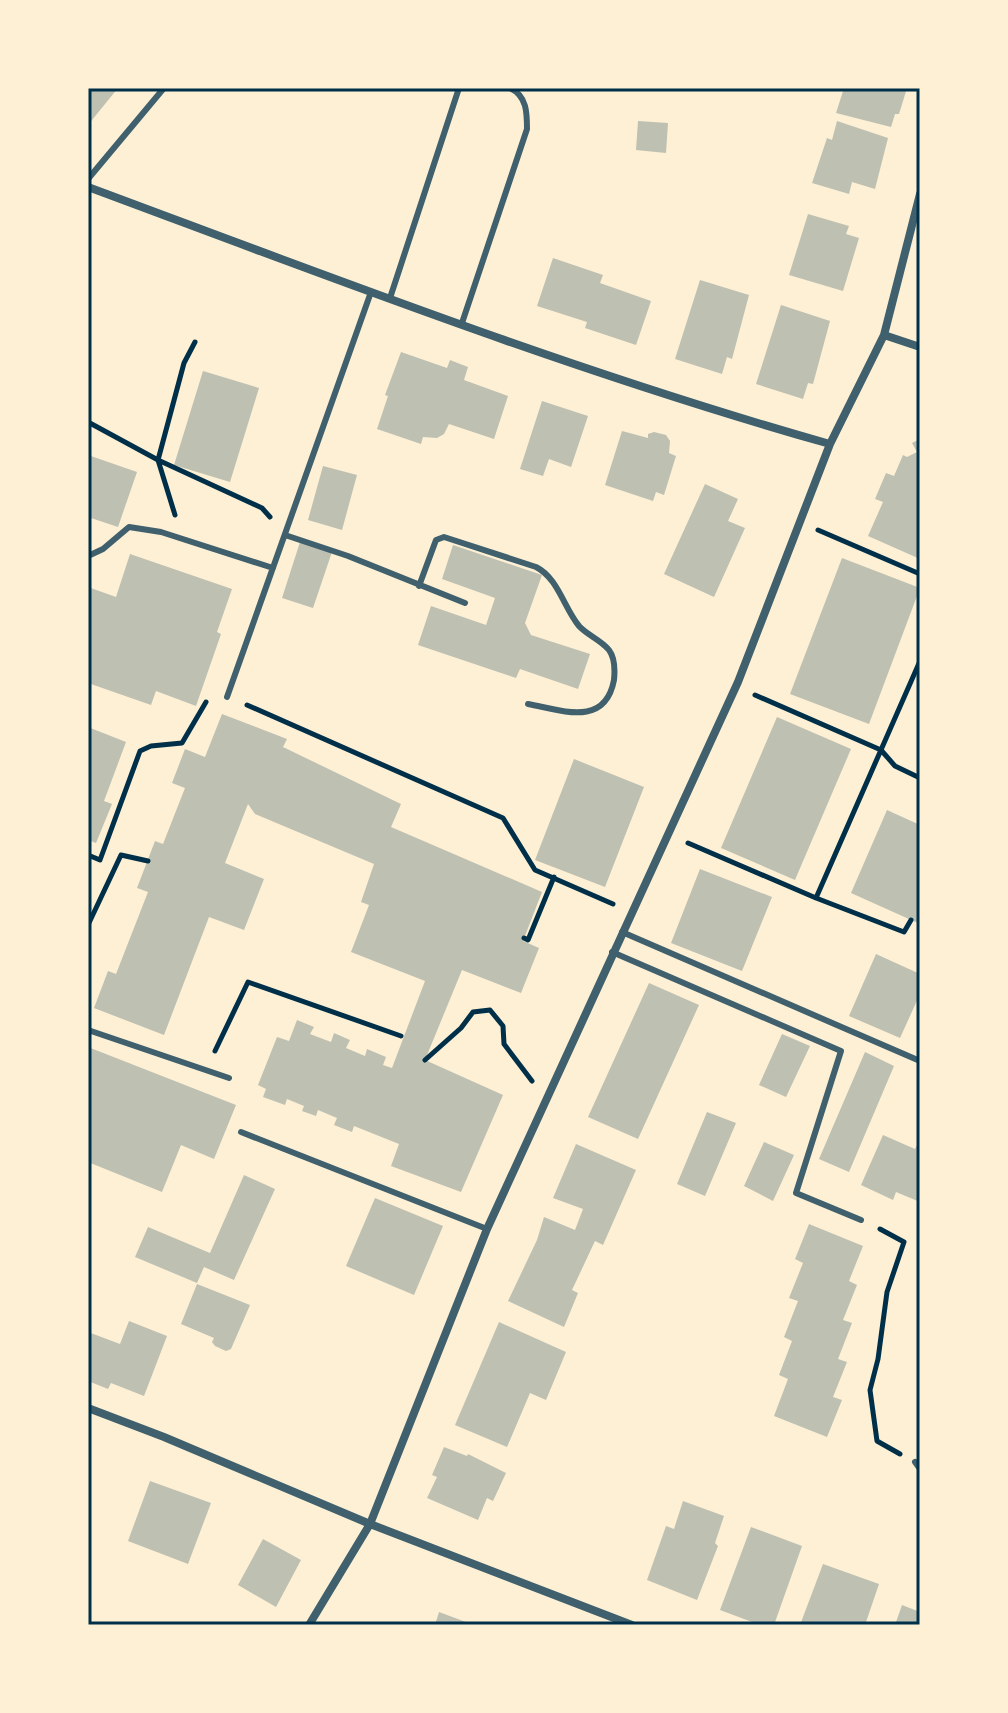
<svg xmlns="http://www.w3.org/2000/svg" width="1008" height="1713" font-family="Roboto,sans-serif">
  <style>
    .building { fill: #bec0b2 }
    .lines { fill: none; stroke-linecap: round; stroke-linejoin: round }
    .path { stroke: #003049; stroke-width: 5 }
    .service { stroke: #3f606c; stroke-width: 6 }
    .minor { stroke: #3f606c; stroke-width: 8 }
    .neatline { fill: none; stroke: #003049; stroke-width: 3 }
  </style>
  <rect width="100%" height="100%" fill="#fdf0d5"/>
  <!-- building -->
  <path class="building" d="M 88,88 L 118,88 L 88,125 Z
    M 844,88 L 907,88 L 899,114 L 895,114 L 891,127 L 836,113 Z
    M 638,121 L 668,123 L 666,153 L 636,150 Z
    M 837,121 L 888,138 L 875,189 L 852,182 L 849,194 L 812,183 L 827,138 L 832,140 Z
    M 808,214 L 849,226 L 846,234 L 859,238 L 843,291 L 789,275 Z
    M 553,258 L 603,275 L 600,283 L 651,301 L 636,345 L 585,328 L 587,322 L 537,306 Z
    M 700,280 L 749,295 L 732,359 L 727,357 L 722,374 L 675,359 Z
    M 781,305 L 830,321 L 813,384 L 808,383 L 803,399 L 756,384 Z
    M 401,352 L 447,368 L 450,360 L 468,367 L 464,380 L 508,396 L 494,439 L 449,424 L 444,434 L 437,438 L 423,437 L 421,444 L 377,429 L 388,396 L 385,395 Z
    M 203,371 L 259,388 L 230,482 L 174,465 Z
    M 542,401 L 588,416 L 571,467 L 549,459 L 543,476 L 520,469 Z
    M 622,431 L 648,438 L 648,434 L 654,432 L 666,435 L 670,441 L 669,453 L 676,456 L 664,495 L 656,492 L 653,501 L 605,485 Z
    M 920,439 L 920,559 L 868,536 L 883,502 L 875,499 L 886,473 L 894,476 L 903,455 L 907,457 L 917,452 L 912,443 Z
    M 88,455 L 137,472 L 118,527 L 88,517 Z
    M 323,466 L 357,475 L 342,530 L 308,520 Z
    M 705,484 L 738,499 L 728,521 L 745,528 L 714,597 L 664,574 Z
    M 300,542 L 332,552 L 313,608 L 282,598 Z
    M 453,545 L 542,575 L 525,623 L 531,635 L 590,654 L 578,689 L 520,669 L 516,678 L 418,645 L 431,606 L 486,625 L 495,598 L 442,579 Z
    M 130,554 L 232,589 L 217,632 L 221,634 L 196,706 L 156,691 L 151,705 L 88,683 L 88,587 L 116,597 Z
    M 842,558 L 920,588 L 869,724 L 790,694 Z
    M 222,714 L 287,739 L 283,747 L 401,804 L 391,827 L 542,892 L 523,941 L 539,948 L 521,993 L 462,970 L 425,1060 L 503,1095 L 461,1192 L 391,1166 L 399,1144 L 354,1126 L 352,1132 L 334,1125 L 337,1118 L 318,1110 L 316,1116 L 302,1111 L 304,1106 L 287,1099 L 285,1105 L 263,1097 L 266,1089 L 258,1085 L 277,1037 L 289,1041 L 297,1020 L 314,1027 L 310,1034 L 331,1042 L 334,1033 L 350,1040 L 346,1048 L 365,1056 L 367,1049 L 386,1057 L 383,1065 L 392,1068 L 425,981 L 351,952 L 369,905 L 361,902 L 374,864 L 255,814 L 248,804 L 225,863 L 264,879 L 244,930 L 209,917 L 164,1035 L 94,1008 L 108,971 L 116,974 L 148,892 L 137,888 L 155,841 L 163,844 L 185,788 L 172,783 L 185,749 L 205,757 Z
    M 777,717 L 851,749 L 795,880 L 721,848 Z
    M 88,727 L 126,742 L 104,801 L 112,804 L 96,843 L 88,840 Z
    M 574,759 L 644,787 L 605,887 L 535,860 Z
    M 887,810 L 920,825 L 920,924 L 851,893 Z
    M 700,869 L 772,897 L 742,971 L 671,943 Z
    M 876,954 L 920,974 L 920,994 L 900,1038 L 849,1016 Z
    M 649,983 L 699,1005 L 638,1139 L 588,1117 Z
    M 782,1034 L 810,1046 L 786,1097 L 759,1085 Z
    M 88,1047 L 236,1105 L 214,1159 L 181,1145 L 162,1192 L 88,1162 Z
    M 865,1052 L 894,1066 L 849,1172 L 819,1159 Z
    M 707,1112 L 736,1123 L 705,1196 L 677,1184 Z
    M 883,1135 L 915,1149 L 920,1139 L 920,1202 L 896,1192 L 893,1200 L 861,1185 Z
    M 764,1142 L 794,1155 L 773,1201 L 744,1186 Z
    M 576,1144 L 636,1170 L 603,1245 L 595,1241 L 572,1290 L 578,1293 L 564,1327 L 508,1301 L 537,1240 L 544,1217 L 575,1230 L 583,1209 L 553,1198 Z
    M 244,1175 L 275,1189 L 234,1280 L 204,1267 L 197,1283 L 135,1257 L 148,1227 L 210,1253 Z
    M 375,1198 L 443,1226 L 414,1295 L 346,1266 Z
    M 809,1224 L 863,1246 L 849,1281 L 857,1285 L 843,1320 L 852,1323 L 838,1359 L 847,1362 L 833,1397 L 842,1400 L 827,1437 L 774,1416 L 788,1379 L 779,1375 L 792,1341 L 784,1337 L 798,1301 L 789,1298 L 803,1263 L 795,1259 Z
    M 197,1284 L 250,1305 L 231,1349 L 226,1351 L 215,1346 L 212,1342 L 214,1338 L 181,1324 Z
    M 129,1321 L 167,1336 L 144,1396 L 111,1383 L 108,1389 L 88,1381 L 88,1332 L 120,1344 Z
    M 499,1322 L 566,1352 L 546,1400 L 530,1393 L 507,1447 L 455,1425 Z
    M 444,1447 L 467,1456 L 468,1454 L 506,1473 L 493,1501 L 487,1498 L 478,1520 L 427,1498 L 437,1477 L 432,1475 Z
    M 150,1481 L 211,1503 L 188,1564 L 128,1541 Z
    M 683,1501 L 724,1516 L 715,1543 L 718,1546 L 697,1600 L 647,1580 L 666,1526 L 674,1529 Z
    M 751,1527 L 802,1546 L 774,1625 L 760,1625 L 720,1610 Z
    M 263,1539 L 301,1560 L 276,1607 L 238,1585 Z
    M 823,1564 L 879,1584 L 865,1625 L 800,1625 Z
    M 902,1605 L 920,1612 L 920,1625 L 895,1625 Z
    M 439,1612 L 474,1625 L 435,1625 Z"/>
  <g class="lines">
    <!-- path -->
    <path class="path" d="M 195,342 L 184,363 L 158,460 L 262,508 L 270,517
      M 88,422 L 158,460 L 175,515
      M 818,530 L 920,574
      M 755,695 L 881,750 L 895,766 L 920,778
      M 247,705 L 503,818 L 535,870 L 613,904
      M 688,843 L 816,898 L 904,932 L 911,920
      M 88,855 L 100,860 L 140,751 L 151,746 L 182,743 L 206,702
      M 816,898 L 920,661
      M 88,925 L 121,855 L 148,861
      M 524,938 L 528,940 L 554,877
      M 215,1051 L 248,982 L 401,1036
      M 425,1060 L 461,1028 L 473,1012 L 490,1010 L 503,1026 L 504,1044 L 532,1081
      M 880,1229 L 904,1242 L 887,1292 L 878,1359 L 870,1390 L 877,1441 L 900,1454"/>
    <!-- service -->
    <path class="service" d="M 88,179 L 164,88
      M 390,298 L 459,88
      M 462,323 L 527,129 C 527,113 527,96 510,88
      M 285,535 L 348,556 L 465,603
      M 88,556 L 103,549 L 129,527 L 161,532 L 273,568
      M 419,586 L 436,540 L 444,537 L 536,567 C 558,578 564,608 579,626 C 587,635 601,640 609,650 C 615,658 615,670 614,680 C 605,728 561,710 528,704
      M 227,697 L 371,292
      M 622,932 L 920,1061
      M 612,952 L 841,1051 L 796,1193 L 861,1220
      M 88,1030 L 229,1078
      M 241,1132 L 487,1229
      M 915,1462 L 920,1469"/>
    <!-- minor -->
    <path class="minor" d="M 88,187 C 333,278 578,373 830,444
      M 884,335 L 920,347
      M 88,1408 L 164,1437 L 370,1524 L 632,1625
      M 309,1625 L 370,1524 L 487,1229 L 738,682 L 830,444 L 884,335 L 920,194"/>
  </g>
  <!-- border -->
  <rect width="1008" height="1713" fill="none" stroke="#fdf0d5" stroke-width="180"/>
  <rect x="90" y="90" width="828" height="1533" class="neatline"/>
</svg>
